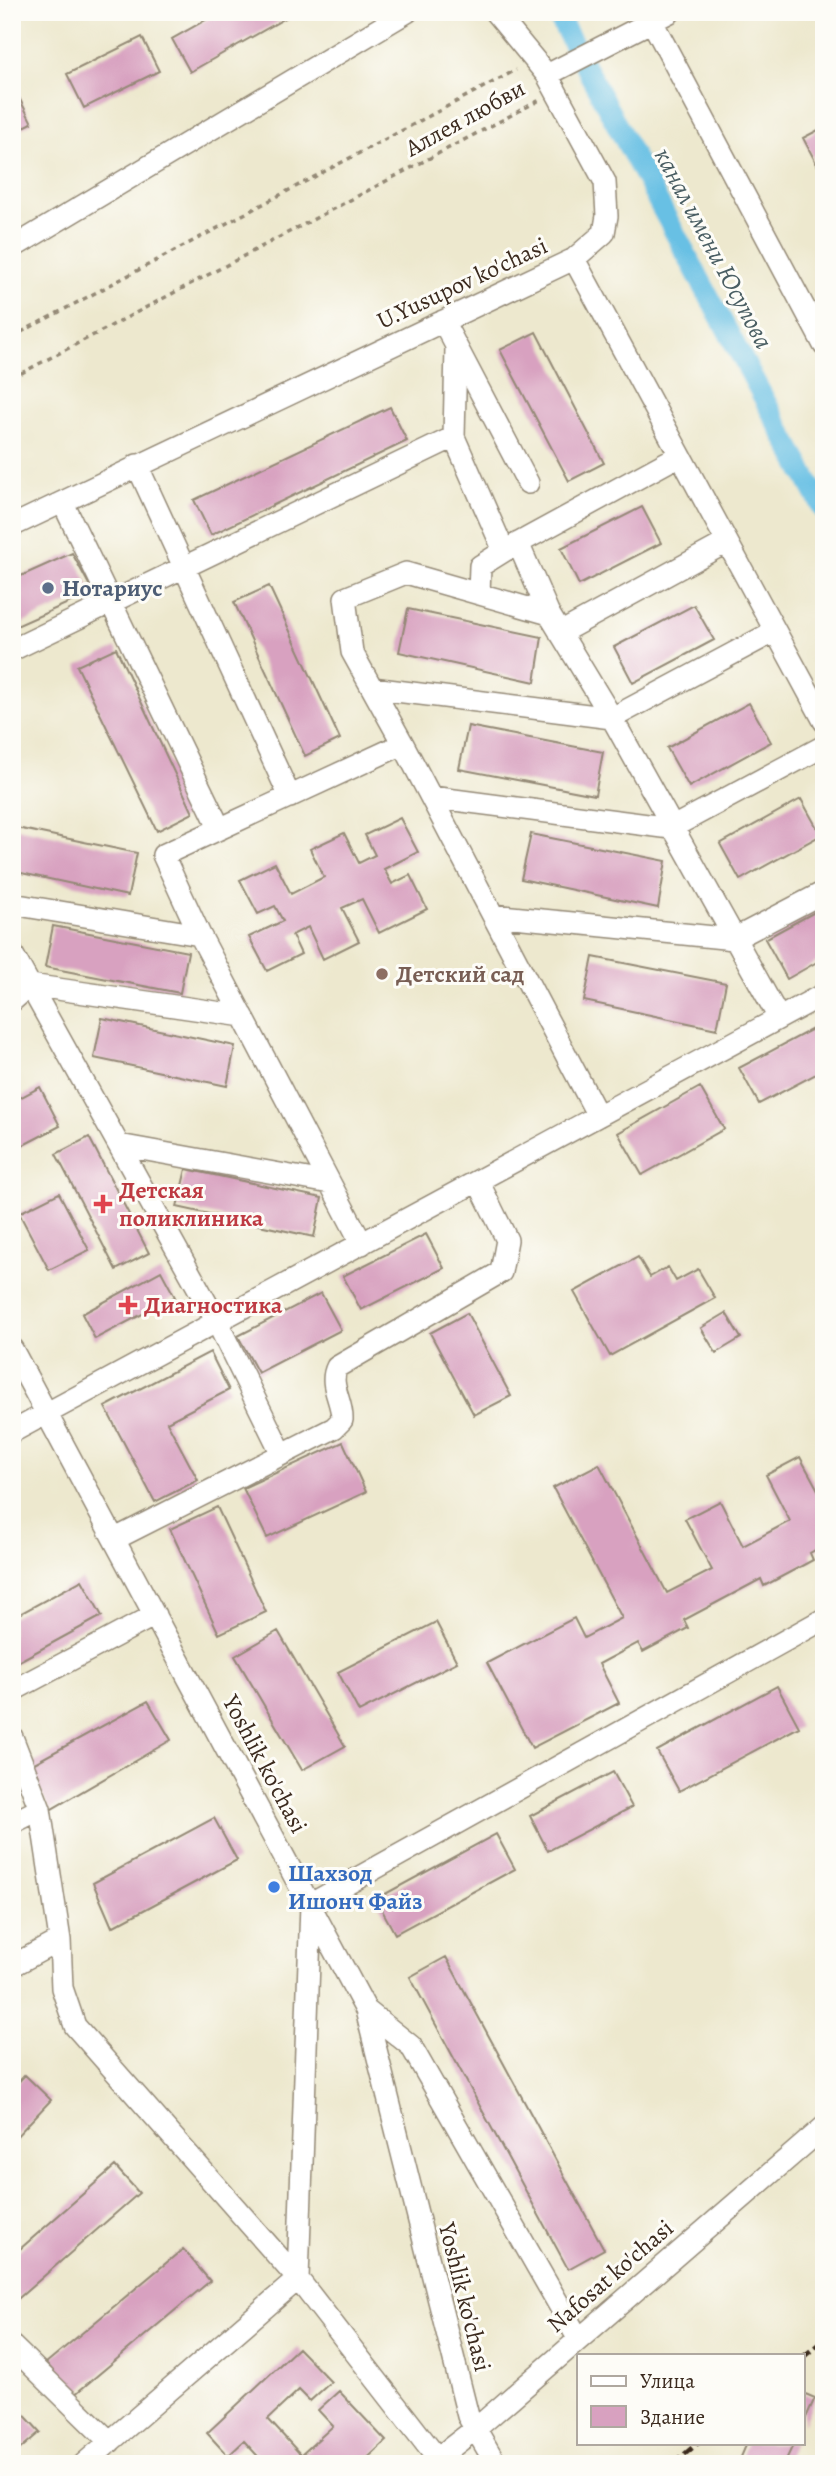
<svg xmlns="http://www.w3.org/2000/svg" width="836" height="2476" font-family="Alegreya,serif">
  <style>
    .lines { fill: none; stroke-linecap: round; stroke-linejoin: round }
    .canal { stroke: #67c0e4; stroke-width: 21 }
    .building { fill: #d8a1c0 }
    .minor-casing { stroke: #948976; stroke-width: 24 }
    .path { stroke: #948976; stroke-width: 3.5; stroke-dasharray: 5 5; stroke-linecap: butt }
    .minor { stroke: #fff; stroke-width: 21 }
    .rail { stroke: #3b2a1e; stroke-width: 5; stroke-dasharray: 10 5; stroke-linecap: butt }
    .service-dot { fill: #5c6f8a; stroke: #fdfcf7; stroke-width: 2.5 }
    .education-dot { fill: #8d6e63; stroke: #fdfcf7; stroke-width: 2.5 }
    .health-dot { fill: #e0444e; stroke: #fdfcf7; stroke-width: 2.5 }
    .shop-dot { fill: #3f7fe0; stroke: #fdfcf7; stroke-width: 2.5 }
    .labels { text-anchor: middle; stroke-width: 6; stroke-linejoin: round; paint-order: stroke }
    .street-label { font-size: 24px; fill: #3b2a1e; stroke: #fdfcf7 }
    .service-label { font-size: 24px; font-weight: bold; fill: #4e5e75; stroke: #fdfcf7; text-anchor: start }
    .education-label { font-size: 24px; font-weight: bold; fill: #785e54; stroke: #fdfcf7; text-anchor: start }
    .health-label { font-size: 24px; font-weight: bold; fill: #be3a42; stroke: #fdfcf7; text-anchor: start }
    .shop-label { font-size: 24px; font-weight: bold; fill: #366cbe; stroke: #fdfcf7; text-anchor: start }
    .water-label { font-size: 26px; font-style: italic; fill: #4a5e63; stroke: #fdfcf7 }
  </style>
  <rect width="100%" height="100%" fill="#fdfcf7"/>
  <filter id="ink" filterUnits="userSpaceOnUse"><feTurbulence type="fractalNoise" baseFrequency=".0143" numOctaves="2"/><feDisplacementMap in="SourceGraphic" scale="14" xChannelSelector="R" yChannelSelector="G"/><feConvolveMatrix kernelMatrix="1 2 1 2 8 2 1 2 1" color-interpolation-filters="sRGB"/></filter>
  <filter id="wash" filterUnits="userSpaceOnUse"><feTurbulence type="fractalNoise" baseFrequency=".00686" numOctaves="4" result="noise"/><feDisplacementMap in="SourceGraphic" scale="28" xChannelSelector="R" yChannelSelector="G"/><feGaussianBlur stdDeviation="1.57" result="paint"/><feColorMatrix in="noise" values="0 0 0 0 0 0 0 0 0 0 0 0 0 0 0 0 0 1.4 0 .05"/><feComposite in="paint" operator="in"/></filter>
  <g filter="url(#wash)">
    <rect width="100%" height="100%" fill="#ede8ce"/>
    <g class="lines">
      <!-- canal -->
      <path class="canal" d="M 556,12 L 824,510"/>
    </g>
    <g id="blocks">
      <!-- building -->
      <path class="building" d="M 220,12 L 296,12 L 190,72 L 172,39 Z
        M 142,37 L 159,71 L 84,108 L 67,74 Z
        M 12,84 L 32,123 L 12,133 Z
        M 824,127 L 824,178 L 803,138 Z
        M 536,332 L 604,463 L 569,481 L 500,350 Z
        M 390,407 L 407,441 L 211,535 L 194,500 Z
        M 642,507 L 661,543 L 579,585 L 561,548 Z
        M 72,553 L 93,592 L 12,628 L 12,580 Z
        M 269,586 L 340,739 L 305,756 L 234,602 Z
        M 694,605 L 714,640 L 633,683 L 614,647 Z
        M 408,609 L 542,637 L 535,682 L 399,652 Z
        M 116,648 L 193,813 L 157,831 L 77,666 Z
        M 749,703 L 771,742 L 689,787 L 667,748 Z
        M 468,726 L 603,752 L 595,795 L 459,769 Z
        M 801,799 L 821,835 L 740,880 L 720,844 Z
        M 400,818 L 418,852 L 384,869 L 392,884 L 410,875 L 427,909 L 379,933 L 362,899 L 342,908 L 359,941 L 323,959 L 308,927 L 292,935 L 301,954 L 267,971 L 249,937 L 283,921 L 275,906 L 258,914 L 240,880 L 275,863 L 291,894 L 324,877 L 310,849 L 344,833 L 359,863 L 375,855 L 365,835 Z
        M 12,827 L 137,853 L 128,896 L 12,871 Z
        M 531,834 L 666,861 L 658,908 L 521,879 Z
        M 824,907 L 824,958 L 787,979 L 765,939 Z
        M 53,926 L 188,952 L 180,993 L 45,967 Z
        M 593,957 L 726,983 L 717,1029 L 584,1001 Z
        M 102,1018 L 235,1046 L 227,1086 L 94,1058 Z
        M 824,1023 L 824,1070 L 759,1104 L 739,1068 Z
        M 40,1087 L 60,1126 L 12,1151 L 12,1102 Z
        M 700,1087 L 724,1129 L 642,1175 L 618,1133 Z
        M 89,1137 L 149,1253 L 116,1270 L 56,1154 Z
        M 186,1169 L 322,1198 L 314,1237 L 177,1207 Z
        M 59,1193 L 89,1250 L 49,1270 L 19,1213 Z
        M 426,1234 L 444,1268 L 361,1310 L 343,1276 Z
        M 638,1257 L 650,1277 L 668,1267 L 676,1281 L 698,1269 L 715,1298 L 610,1356 L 574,1292 Z
        M 161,1271 L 175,1297 L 95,1339 L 82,1314 Z
        M 321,1293 L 341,1330 L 258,1373 L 238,1336 Z
        M 467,1313 L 511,1396 L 474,1415 L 430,1333 Z
        M 726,1313 L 741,1338 L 716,1353 L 701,1328 Z
        M 210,1352 L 229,1390 L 167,1422 L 198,1480 L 155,1502 L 105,1407 Z
        M 343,1442 L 366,1492 L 267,1538 L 243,1488 Z
        M 800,1457 L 824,1501 L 824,1545 L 810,1553 L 813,1560 L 764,1586 L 761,1579 L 684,1620 L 688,1628 L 643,1652 L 638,1643 L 599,1664 L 619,1703 L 532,1748 L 487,1663 L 574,1618 L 584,1638 L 622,1618 L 553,1488 L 599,1464 L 667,1593 L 712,1570 L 685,1519 L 720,1501 L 743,1546 L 790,1521 L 766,1475 Z
        M 217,1507 L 266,1612 L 219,1634 L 170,1529 Z
        M 82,1580 L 102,1616 L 12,1665 L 12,1618 Z
        M 436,1622 L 457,1662 L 359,1712 L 338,1672 Z
        M 278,1631 L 345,1746 L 302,1770 L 235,1656 Z
        M 777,1686 L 799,1727 L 679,1791 L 657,1751 Z
        M 148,1701 L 171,1740 L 50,1810 L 27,1767 Z
        M 613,1772 L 632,1807 L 548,1851 L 530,1816 Z
        M 214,1818 L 237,1860 L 112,1927 L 93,1883 Z
        M 496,1834 L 515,1869 L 395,1934 L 376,1899 Z
        M 446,1957 L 604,2249 L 568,2269 L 410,1977 Z
        M 25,2075 L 51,2100 L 12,2141 L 12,2089 Z
        M 115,2166 L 139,2193 L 12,2304 L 12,2256 Z
        M 183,2249 L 210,2281 L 74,2395 L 46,2363 Z
        M 298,2348 L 331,2382 L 310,2401 L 299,2390 L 268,2419 L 301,2455 L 333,2426 L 318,2410 L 339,2391 L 386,2441 L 361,2464 L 265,2464 L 244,2441 L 228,2456 L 207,2433 Z
        M 803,2393 L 815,2398 L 803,2424 Z
        M 18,2408 L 40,2432 L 12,2456 L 12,2413 Z
        M 747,2443 L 794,2443 L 784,2464 L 738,2464 Z"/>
    </g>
  </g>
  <g filter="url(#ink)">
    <use href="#blocks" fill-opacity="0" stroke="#948976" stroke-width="2"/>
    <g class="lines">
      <defs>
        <path id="minor" d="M 495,12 L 547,75 L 670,12
          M 647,12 L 824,345
          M 547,75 L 605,182 L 607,216 L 604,233 L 574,259
          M 12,248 L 407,12
          M 443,321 L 528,483
          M 454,437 L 456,348
          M 137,465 L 290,797
          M 63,503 L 220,829
          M 12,526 L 574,259 L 824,721
          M 518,543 L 549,614
          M 479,594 L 480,566 L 504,551
          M 560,633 L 727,542
          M 12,650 L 454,437 L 504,551 L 680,455
          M 372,688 L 612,718 L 775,631
          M 403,744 L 352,652 L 345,598 L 406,573 L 549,614 L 612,718 L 779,1018
          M 431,797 L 671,828 L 824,746
          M 12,904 L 200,935 L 362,1244
          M 493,915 L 734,939 L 824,892
          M 200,935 L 163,855 L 403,744 L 598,1116
          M 12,953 L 217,1322 L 282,1454
          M 12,1001 L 30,985 L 243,1016
          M 119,1145 L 330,1183
          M 12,1349 L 366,2010 L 468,2416 L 496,2464
          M 12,1432 L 824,994
          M 115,1539 L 334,1428 L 342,1420 C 343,1401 328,1385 337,1367 L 501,1272 L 507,1240 L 478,1181
          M 12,1691 L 155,1615
          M 12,1737 L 40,1809 L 60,1940 L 62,1988 L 75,2026 L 298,2279 L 437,2458
          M 12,1823 L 40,1809
          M 12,1966 L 60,1940
          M 366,2010 L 411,2046 L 578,2338
          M 12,2346 L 110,2442
          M 84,2464 L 298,2279 L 311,1904 L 824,1619
          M 430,2464 L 479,2426 L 824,2127"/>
      </defs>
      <!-- minor casing -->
      <use href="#minor" class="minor-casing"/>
      <!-- path -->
      <path class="path" d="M 12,337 L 516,70
        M 12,378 L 540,100"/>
      <!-- minor -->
      <use href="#minor" class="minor"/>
      <!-- rail -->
      <path class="rail" d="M 803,2357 L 824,2340
        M 673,2464 L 698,2443"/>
    </g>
  </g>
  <!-- markers -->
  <circle class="service-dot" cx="48" cy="588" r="7"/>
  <circle class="education-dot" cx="382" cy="974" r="7"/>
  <g class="health-dot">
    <path d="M99.5 1193.5h7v7h7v7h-7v7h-7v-7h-7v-7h7z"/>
    <path d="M124.5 1294.5h7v7h7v7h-7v7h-7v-7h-7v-7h7z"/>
  </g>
  <circle class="shop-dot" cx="274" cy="1887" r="7"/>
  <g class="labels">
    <!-- street labels -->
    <g class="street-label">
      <text transform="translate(465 118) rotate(-29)" y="8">Аллея любви</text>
      <text transform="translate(462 283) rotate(-25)" y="8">U.Yusupov ko'chasi</text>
      <text transform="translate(265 1764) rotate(62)" y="8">Yoshlik ko'chasi</text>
      <text transform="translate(610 2276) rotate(-41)" y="8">Nafosat ko'chasi</text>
      <text transform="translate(465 2297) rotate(76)" y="8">Yoshlik ko'chasi</text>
    </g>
    <!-- service labels -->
    <g class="service-label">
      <text x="62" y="596">Нотариус</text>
    </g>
    <!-- education labels -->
    <g class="education-label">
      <text x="396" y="982">Детский сад</text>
    </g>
    <!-- health labels -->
    <g class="health-label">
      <text x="119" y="1198">Детская<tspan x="119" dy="28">поликлиника</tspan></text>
      <text x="144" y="1313">Диагностика</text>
    </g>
    <!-- shop labels -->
    <g class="shop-label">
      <text x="288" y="1881">Шахзод<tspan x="288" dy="28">Ишонч Файз</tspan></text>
    </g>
    <!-- water labels -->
    <g class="water-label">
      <text transform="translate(714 248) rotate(62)" y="9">канал имени Юсупова</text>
    </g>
  </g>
  <!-- margin -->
  <rect width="836" height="2476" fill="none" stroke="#fdfcf7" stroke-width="42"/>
  <!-- legend -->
  <rect x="577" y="2354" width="228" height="91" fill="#fdfcf7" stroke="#afa8a0" stroke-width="2"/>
  <rect x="591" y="2376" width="35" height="10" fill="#ffffff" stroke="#afa8a0" stroke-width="2"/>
  <text x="640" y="2388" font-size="21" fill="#3b2a1e">Улица</text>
  <rect x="591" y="2406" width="35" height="21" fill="#d8a1c0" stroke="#afa8a0" stroke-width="2"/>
  <text x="640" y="2424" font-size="21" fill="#3b2a1e">Здание</text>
</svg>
